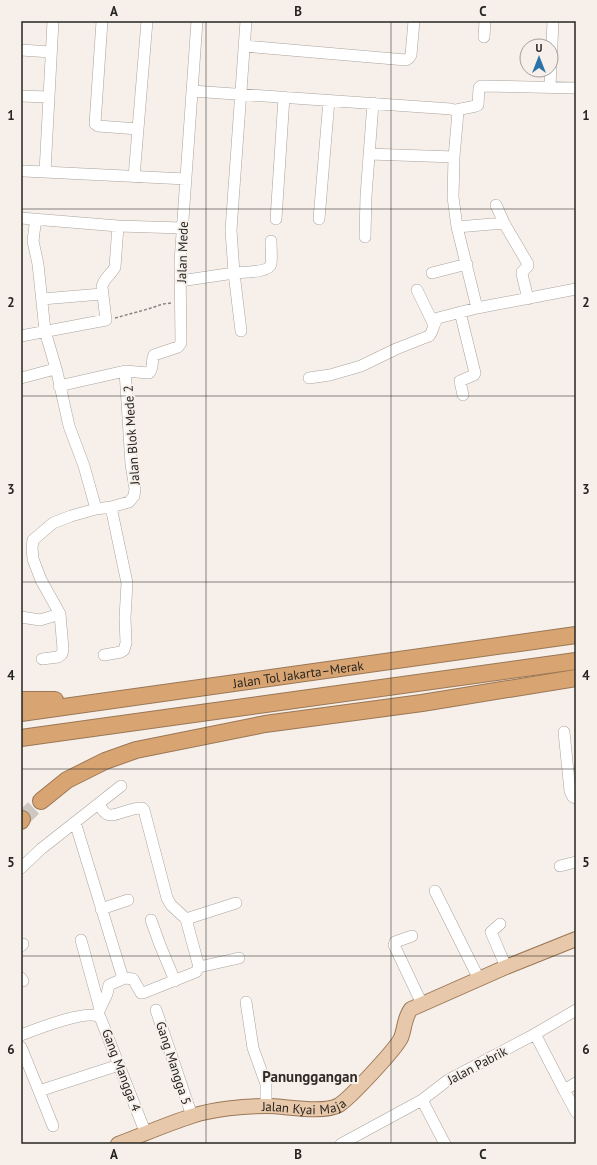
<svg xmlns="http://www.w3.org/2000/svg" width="597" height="1165" font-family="'PT Sans',sans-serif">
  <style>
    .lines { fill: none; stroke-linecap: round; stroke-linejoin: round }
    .highway-tunnel { stroke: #cdc7c2; stroke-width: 16; stroke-dasharray: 16 8; stroke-linecap: butt }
    .minor-casing { stroke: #aaa39d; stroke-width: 12 }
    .major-casing { stroke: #9a7756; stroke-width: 16 }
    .highway-casing { stroke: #9a7756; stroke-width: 18 }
    .path { stroke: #87837e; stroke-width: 1.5; stroke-dasharray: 3 2; stroke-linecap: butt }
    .minor { stroke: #fff; stroke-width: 11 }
    .major { stroke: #e8c8aa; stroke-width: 14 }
    .highway { stroke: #d8a472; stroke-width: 16 }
    .grid { fill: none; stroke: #262421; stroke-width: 1; stroke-opacity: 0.55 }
    .labels { text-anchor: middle; stroke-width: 4; stroke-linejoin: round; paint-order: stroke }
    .street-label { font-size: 13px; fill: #262421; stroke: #f7f0ea }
    .quarter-label { font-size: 15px; font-weight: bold; fill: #302b26; stroke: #f7f0ea }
    .neatline { fill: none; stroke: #262421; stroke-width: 1.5 }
    .grid-label { font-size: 13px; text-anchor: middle; font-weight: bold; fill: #262421 }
  </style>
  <rect width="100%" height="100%" fill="#f7f0ea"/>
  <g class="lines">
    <!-- highway-tunnel -->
    <path class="highway-tunnel" d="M 22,819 L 41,801"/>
    <defs>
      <path id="minor" d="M 102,21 L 95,124 L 98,126 L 138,129
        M 246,21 L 231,230 L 234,273 C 242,272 269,273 271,264 C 272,258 271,248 271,241
        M 484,37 L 485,21
        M 244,46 L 406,60 L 409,58 L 411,55 L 414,21
        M 21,50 L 51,52
        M 550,87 L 553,21
        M 192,91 L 451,109 L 458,112 L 454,157 L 453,197 L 457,227 L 477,308
        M 21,96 L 48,97
        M 456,110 L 476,106 L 478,105 L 479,88 L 481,86 L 576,88
        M 369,154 L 454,157
        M 24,171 L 186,179
        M 45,172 L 53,21
        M 134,177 L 147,21
        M 496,205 L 504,223 L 528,264 L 528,266 L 522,272 L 522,274 L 528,299
        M 21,218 L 118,226 L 182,228
        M 38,219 L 35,225 L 33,241 L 38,264 L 45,331 L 57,372 L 69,426 L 84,466 L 96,509
        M 276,219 L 284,97
        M 319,219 L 329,100
        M 457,227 L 504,223
        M 365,237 L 366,196 L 373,103
        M 432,273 L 467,264
        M 180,281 L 234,273 L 241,331
        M 417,290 L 434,325
        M 42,299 L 102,294
        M 460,312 L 475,373 L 474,375 L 460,381 L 463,395
        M 21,336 L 106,320 L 102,287 C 103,279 111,275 115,267 L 118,226
        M 21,378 L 55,369
        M 309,378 L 330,375 L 361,366 L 396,349 L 429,336 C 434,331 433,323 438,318 L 477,308 L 576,289
        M 59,386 L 125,371 L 149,373 C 154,369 151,361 154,355 L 178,347 L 181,343 L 180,262 L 197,21
        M 21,617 L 40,620 L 60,614
        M 104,655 L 121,652 L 124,650 L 126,643 L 125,618 L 127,583 L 111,507
        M 42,659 L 58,657 L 62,654 L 63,649 L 60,614 L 41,580 L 33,559 L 32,548 L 33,540 L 53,523 L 71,516 L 96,509 L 111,507 L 129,502 L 134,496 L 135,489 L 131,464 L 125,371
        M 564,732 L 570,791 L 573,797 L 576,798
        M 75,822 L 121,972 L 122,976 L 125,978
        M 560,866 L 576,862
        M 21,868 L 41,849 L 121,786
        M 435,891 L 479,979
        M 101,909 L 128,900
        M 186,919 L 236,903
        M 151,920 L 160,945 L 175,981
        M 500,924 L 491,932 L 506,967
        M 412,936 L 395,942 L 394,945 L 422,1004
        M 81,940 L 100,1009
        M 21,946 L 23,944
        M 199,967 L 239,958
        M 21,978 L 23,981
        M 246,1002 L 253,1048 L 266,1084 L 266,1106
        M 156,1010 L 192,1116
        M 97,1015 L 107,994 L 109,985 L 125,978 L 133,979 L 141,993 L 143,993 L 196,972 L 199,967 L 186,919 L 171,905 L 167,898 L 144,810 L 142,808 C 131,807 114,818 107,814 C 103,812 101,807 99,804
        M 535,1034 L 564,1090 L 576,1083
        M 21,1035 C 37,1029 86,1009 100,1017 L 146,1134
        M 21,1047 L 39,1091 L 119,1065
        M 564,1090 L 576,1112
        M 39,1091 L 53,1126
        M 422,1100 L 445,1144
        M 341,1144 L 422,1100 L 448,1080 L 535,1034 L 576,1010"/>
      <g id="major">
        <path id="s1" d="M 118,1144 C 142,1135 167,1124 192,1116 C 213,1109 244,1106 267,1106 C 286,1106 323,1114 339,1105 C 350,1098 395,1050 401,1038 C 405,1028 404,1018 411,1009 L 506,967 L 576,939"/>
      </g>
      <g id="highway">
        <path d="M 21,700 L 55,700"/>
        <path id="s2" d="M 21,713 L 576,635"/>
        <path d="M 21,738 L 576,661"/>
        <path d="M 41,801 L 67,780 L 105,761 L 136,750 L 265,724 L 422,703 L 576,678"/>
        <path d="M 21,821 L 22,819"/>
      </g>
    </defs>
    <!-- minor casing -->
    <use href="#minor" class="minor-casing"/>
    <!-- major casing -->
    <use href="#major" class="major-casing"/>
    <!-- highway casing -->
    <use href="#highway" class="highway-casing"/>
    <!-- path -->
    <path class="path" d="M 115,318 L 148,309 L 163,304 L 171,303"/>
    <!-- minor -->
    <use href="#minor" class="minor"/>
    <!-- major -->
    <use href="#major" class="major"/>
    <!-- highway -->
    <use href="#highway" class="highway"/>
  </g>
  <!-- grid -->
  <path class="grid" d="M 206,21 L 206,1144M 391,21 L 391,1144M 21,209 L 576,209M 21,396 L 576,396M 21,582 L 576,582M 21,769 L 576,769M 21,956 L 576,956"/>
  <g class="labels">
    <!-- street labels -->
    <g class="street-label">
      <text transform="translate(182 252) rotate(-88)" y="5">Jalan Mede</text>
      <text transform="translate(131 435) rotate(-94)" y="5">Jalan Blok Mede 2</text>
      <text dy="5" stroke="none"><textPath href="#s2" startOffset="280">Jalan Tol Jakarta–Merak</textPath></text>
      <text transform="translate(174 1063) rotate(72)" y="5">Gang Mangga 5</text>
      <text transform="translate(477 1065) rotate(-28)" y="5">Jalan Pabrik</text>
      <text transform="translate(122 1070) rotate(69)" y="5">Gang Mangga 4</text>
      <text dy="5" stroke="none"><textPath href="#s1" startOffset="192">Jalan Kyai Maja</textPath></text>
    </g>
    <!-- quarter labels -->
    <g class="quarter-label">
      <text x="310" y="1082">Panunggangan</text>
    </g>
  </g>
  <!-- border -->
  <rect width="597" height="1165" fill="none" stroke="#f7f0ea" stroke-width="44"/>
  <!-- north arrow -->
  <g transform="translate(539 58)"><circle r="19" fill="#f7f0ea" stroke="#a39e9a"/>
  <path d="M0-3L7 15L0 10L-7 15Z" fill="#2c73a8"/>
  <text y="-6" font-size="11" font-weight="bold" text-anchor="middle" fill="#262421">U</text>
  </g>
  <rect x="22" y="22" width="553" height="1121" class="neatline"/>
  <g class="grid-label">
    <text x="114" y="16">A</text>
    <text x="298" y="16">B</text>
    <text x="483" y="16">C</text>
    <text x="11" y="120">1</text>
    <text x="586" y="120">1</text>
    <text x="11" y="307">2</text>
    <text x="586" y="307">2</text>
    <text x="11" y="494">3</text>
    <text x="586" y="494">3</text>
    <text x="11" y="680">4</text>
    <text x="586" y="680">4</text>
    <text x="11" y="867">5</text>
    <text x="586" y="867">5</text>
    <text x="11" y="1054">6</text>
    <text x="586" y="1054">6</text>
    <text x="114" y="1159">A</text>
    <text x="298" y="1159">B</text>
    <text x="483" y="1159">C</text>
  </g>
</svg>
